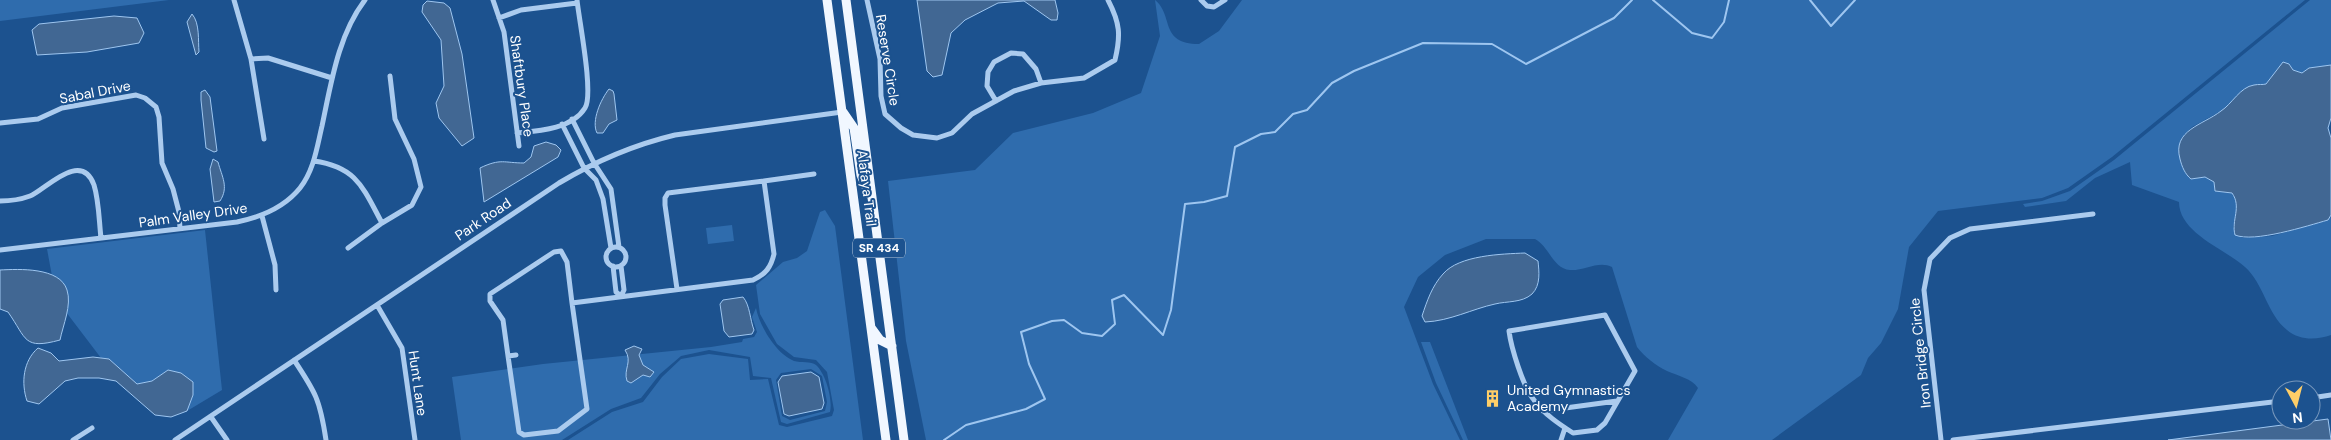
<svg xmlns="http://www.w3.org/2000/svg" width="2331" height="440" font-family="'DM Sans',sans-serif">
  <style>
    .green { fill: #2f6cad; fill-rule: evenodd }
    .water { fill: #416793; stroke: #9ec6f0 }
    .lines { fill: none; stroke-linecap: round; stroke-linejoin: round }
    .stream { stroke: #9ec6f0; stroke-width: 2 }
    .minor { stroke: #abcbee; stroke-width: 5 }
    .primary { stroke: #f1f7ff; stroke-width: 9 }
    .labels { text-anchor: middle; stroke-width: 4; stroke-linejoin: round; paint-order: stroke }
    .shield { fill: #1c528f; stroke: #bbcbdd; stroke-width: 1 }
    .shield-label { font-size: 12px; font-weight: bold; fill: #fff }
    .street-label { font-size: 14px; fill: #fff; stroke: #1c528f }
    .poi-label { font-size: 14px; fill: #fff; stroke: #1c528f; text-anchor: start }
  </style>
  <rect width="100%" height="100%" fill="#1c528f"/>
  <!-- green -->
  <path class="green" d="M 0,0 L 169,0 L 0,21 Z
    M 1155,0 C 1174,15 1159,44 1199,44 L 1219,31 L 1242,0 L 2305,0 L 2112,157 L 2068,188 L 2042,198 L 1938,211 L 1909,247 L 1898,309 L 1881,343 L 1868,358 L 1861,375 L 1772,440 L 1668,440 L 1698,388 C 1691,378 1678,376 1667,371 C 1655,365 1645,357 1637,347 L 1612,267 C 1599,260 1584,271 1570,270 C 1553,269 1549,246 1535,239 L 1486,239 L 1445,255 L 1418,277 L 1404,307 L 1433,384 L 1460,440 L 926,440 L 906,341 L 888,181 L 975,170 L 1013,133 L 1093,113 L 1141,93 L 1160,36 Z
    M 2310,0 L 2331,0 L 2331,65 L 2309,68 L 2302,73 L 2293,70 L 2289,64 L 2279,67 L 2266,84 L 2254,85 L 2244,90 L 2223,110 L 2192,127 L 2181,139 L 2191,179 L 2205,177 L 2214,182 L 2215,191 L 2232,193 C 2240,204 2236,214 2233,227 L 2242,238 L 2272,236 L 2328,220 L 2331,215 L 2331,335 C 2317,340 2300,341 2287,330 C 2267,314 2264,284 2245,267 C 2225,249 2179,233 2179,202 L 2132,185 L 2130,162 L 2095,178 L 2066,201 L 2025,207 L 2023,204 L 2042,201 L 2070,191 L 2114,160 Z
    M 825,210 L 835,226 L 863,440 L 568,440 L 612,412 L 643,402 L 662,377 L 681,359 L 709,354 L 748,359 L 750,380 L 768,379 L 779,425 L 787,427 L 832,416 L 834,410 L 827,372 L 816,360 L 794,357 L 777,344 L 760,314 L 756,285 L 783,262 L 797,258 L 807,251 L 820,212 Z
    M 732,225 L 734,241 L 708,244 L 706,228 Z
    M 205,230 L 222,390 L 187,411 L 193,395 L 168,370 L 152,381 L 137,384 L 109,359 L 101,358 L 66,312 L 68,307 L 58,278 L 52,276 L 47,249 Z
    M 756,308 C 759,325 776,354 794,361 C 801,363 811,361 816,365 C 826,374 833,400 830,412 L 787,424 L 781,422 L 771,378 L 753,376 L 750,357 L 709,350 L 681,356 L 660,374 L 641,398 L 611,409 L 562,440 L 461,440 L 452,377 L 543,364 L 711,347 L 742,342 L 743,339 L 754,337 L 757,332 L 752,317 ZM 811,369 L 822,376 L 827,402 L 825,411 L 790,420 L 782,416 L 776,380 L 781,373 Z
    M 1421,342 L 1430,342 L 1468,440 L 1463,440 L 1436,383 Z"/>
  <!-- water -->
  <path class="water" d="M 917,0 L 1055,0 L 1058,13 L 1057,20 L 1051,20 L 1024,1 L 998,3 L 965,20 L 951,33 L 942,75 L 933,77 L 927,71 Z
    M 427,1 L 444,3 L 450,8 L 462,54 L 474,138 L 462,146 L 439,118 L 436,103 L 444,86 L 441,40 L 422,12 L 423,5 Z
    M 192,14 C 200,23 198,41 199,52 L 196,55 L 187,22 Z
    M 114,16 L 137,18 L 144,33 L 139,43 L 87,52 L 37,55 L 32,30 L 39,24 Z
    M 2283,62 L 2289,64 L 2293,70 L 2302,73 L 2309,68 L 2331,65 L 2331,118 L 2328,128 L 2331,138 L 2331,215 L 2328,220 C 2307,226 2254,243 2235,235 C 2231,220 2242,207 2232,193 L 2215,191 L 2214,182 L 2205,177 L 2191,179 C 2185,174 2182,167 2180,159 C 2172,130 2203,125 2221,111 C 2232,104 2240,87 2254,85 C 2259,84 2262,85 2266,84 Z
    M 609,89 L 613,91 L 614,94 L 617,120 L 609,124 L 603,133 L 597,133 C 591,121 601,99 609,89 Z
    M 205,90 L 210,97 L 217,151 L 214,152 L 206,148 L 201,100 L 201,92 Z
    M 546,142 L 556,145 L 561,150 L 558,157 L 484,202 L 480,168 C 501,158 504,163 524,163 L 531,157 L 534,146 Z
    M 213,159 L 218,162 C 222,177 229,187 220,201 L 214,202 L 210,169 Z
    M 1525,253 L 1538,261 C 1539,271 1541,285 1532,294 C 1522,303 1507,301 1495,304 C 1472,309 1450,321 1425,322 L 1422,316 C 1427,301 1432,286 1443,274 C 1459,255 1502,254 1525,253 Z
    M 0,270 C 19,269 60,267 67,290 C 72,305 63,325 60,340 C 23,350 27,339 8,312 L 0,309 Z
    M 743,297 C 750,305 750,320 754,330 L 752,334 L 729,337 L 724,331 L 720,304 L 723,300 Z
    M 634,346 L 642,349 L 639,355 L 643,365 L 654,372 L 650,377 L 643,375 L 631,383 L 627,381 C 623,369 633,362 625,350 Z
    M 38,348 L 51,353 L 59,361 L 93,357 L 109,359 L 137,384 L 152,381 L 168,370 L 181,373 L 193,382 L 193,395 L 187,411 L 171,417 L 155,415 L 116,381 L 99,378 L 78,378 L 65,381 L 39,404 L 27,401 C 21,383 23,361 38,348 Z
    M 811,372 L 819,377 L 824,403 L 822,409 L 789,416 L 784,414 L 778,382 L 782,376 Z
    M 2328,419 L 2331,440 L 2168,440 Z"/>
  <g class="lines">
    <!-- stream -->
    <path class="stream" d="M 1653,0 L 1692,33 L 1712,38 L 1724,22 L 1729,0
      M 1810,0 L 1831,26 L 1855,0
      M 944,440 L 966,425 L 1026,409 L 1045,399 L 1029,364 L 1021,332 L 1052,321 L 1064,320 L 1082,333 L 1102,336 L 1115,324 L 1112,300 L 1124,295 L 1163,335 L 1171,310 L 1185,204 L 1204,202 L 1227,196 L 1235,147 L 1261,134 L 1275,132 L 1293,114 L 1307,110 L 1332,83 L 1354,71 L 1423,43 L 1492,44 L 1526,64 L 1614,18 L 1632,0"/>
    <!-- minor -->
    <path class="minor" d="M 234,0 L 251,59 L 264,139
      M 493,0 L 504,32 L 519,146
      M 867,0 L 880,59 L 881,96 L 885,114 L 901,128 L 913,135 L 937,138 L 952,133 L 972,114 L 1014,91 L 1041,83 L 1084,78 L 1115,60 C 1121,35 1120,23 1108,0
      M 1201,0 L 1207,6 L 1214,7 L 1225,0
      M 499,18 L 521,10 L 577,3
      M 251,59 L 268,58 L 332,78
      M 996,101 L 987,86 L 988,72 L 994,62 L 1011,53 L 1023,54 L 1036,69 L 1041,83
      M 572,119 L 594,163 L 611,189 L 619,247
      M 0,123 L 38,119 L 62,108 L 136,95 L 145,98 L 156,107 L 159,117 L 162,163 L 173,189 L 179,212 L 180,229
      M 562,124 L 584,168 L 596,180 L 603,199 L 611,248
      M 517,133 C 539,131 572,129 585,108 C 594,94 579,20 577,0
      M 314,161 C 357,167 363,188 382,223
      M 764,181 L 814,174
      M 0,201 C 9,201 22,199 30,196 C 44,191 81,149 94,185 C 99,201 99,221 101,238
      M 262,216 L 275,265 L 276,290
      M606 257a10 10 0 1 1 20 0a10 10 0 1 1-20 0Z
      M 348,248 L 382,223 L 412,205 L 421,187 L 414,159 L 395,119 L 390,76
      M 0,250 L 237,222 C 261,217 284,208 300,188 C 314,170 317,147 322,126 C 331,84 338,35 365,0
      M 613,266 L 616,292 L 621,296 L 624,290 L 621,266
      M 377,305 L 402,348 L 415,440
      M 1605,315 L 1635,371 L 1605,423 L 1597,430 L 1573,433 C 1559,424 1544,414 1534,400 C 1523,387 1511,347 1509,331 Z
      M 516,355 L 508,356 L 519,432 L 524,435 L 558,431 L 587,409 L 572,303 L 753,280 C 766,274 771,267 774,254 L 764,181 L 668,193 L 665,198 L 665,205 L 677,289
      M 508,356 L 503,320 L 490,301 L 490,294 L 554,252 L 561,251 L 567,262 L 572,303
      M 294,360 C 316,393 320,400 326,440
      M 2311,398 L 2331,395
      M 1543,411 L 1617,401
      M 211,417 L 227,440
      M 73,440 L 92,428
      M 175,440 L 559,183 C 596,161 633,145 675,135 L 842,112
      M 1561,440 L 1565,428
      M 1941,440 L 1924,290 L 1930,259 L 1950,238 L 1970,229 L 2093,214
      M 1953,440 L 2281,401"/>
    <!-- primary -->
    <path class="primary" d="M 827,0 L 886,440
      M 846,0 L 904,440
      M 843,112 L 854,128 L 861,175 L 869,194
      M 872,329 L 880,340 L 892,346"/>
  </g>
  <!-- icons -->
  <defs>
    <symbol id="building-bare" viewBox="-9 -9 18 18"><path d="M-4-6H4V6H1V3H-1V6H-4ZM-2.5-4.3h1.7v1.8h-1.7ZM.8-4.3h1.7v1.8H.8ZM-2.5-1h1.7V.8h-1.7ZM.8-1h1.7V.8H.8Z" fill="#fece68" stroke="#1c528f" stroke-width="2.5" paint-order="stroke"/></symbol>
  </defs>
  <g fill-rule="evenodd">
    <use href="#building-bare" x="1480" y="386" width="25" height="25"/>
  </g>
  <g class="labels">
    <!-- shield labels -->
    <rect class="shield" x="853" y="238.5" width="52" height="19" rx="4"/>
    <g class="shield-label">
      <text x="879" y="252">SR 434</text>
    </g>
    <!-- street labels -->
    <g class="street-label">
      <text transform="translate(888 60) rotate(81)" y="5">Reserve Circle</text>
      <text transform="translate(522 86) rotate(82)" y="5">Shaftbury Place</text>
      <text transform="translate(95 92) rotate(-11)" y="5">Sabal Drive</text>
      <text transform="translate(867 188) rotate(83)" y="5">Alafaya Trail</text>
      <text transform="translate(193 215) rotate(-8)" y="5">Palm Valley Drive</text>
      <text transform="translate(483 219) rotate(-34)" y="5">Park Road</text>
      <text transform="translate(1920 353) rotate(-96)" y="5">Iron Bridge Circle</text>
      <text transform="translate(418 383) rotate(82)" y="5">Hunt Lane</text>
    </g>
    <!-- poi labels -->
    <g class="poi-label">
      <text x="1507" y="395">United Gymnastics<tspan x="1507" dy="16">Academy</tspan></text>
    </g>
  </g>
  <!-- north arrow -->
  <g transform="translate(2296 405) rotate(173)"><circle r="24" fill="#1c528f" stroke="#7797bc"/>
  <path d="M0-4L9 19L0 12L-9 19Z" fill="#fece68"/>
  <text y="-8" font-size="14" font-weight="bold" text-anchor="middle" fill="#ffffff">N</text>
  </g>
</svg>
